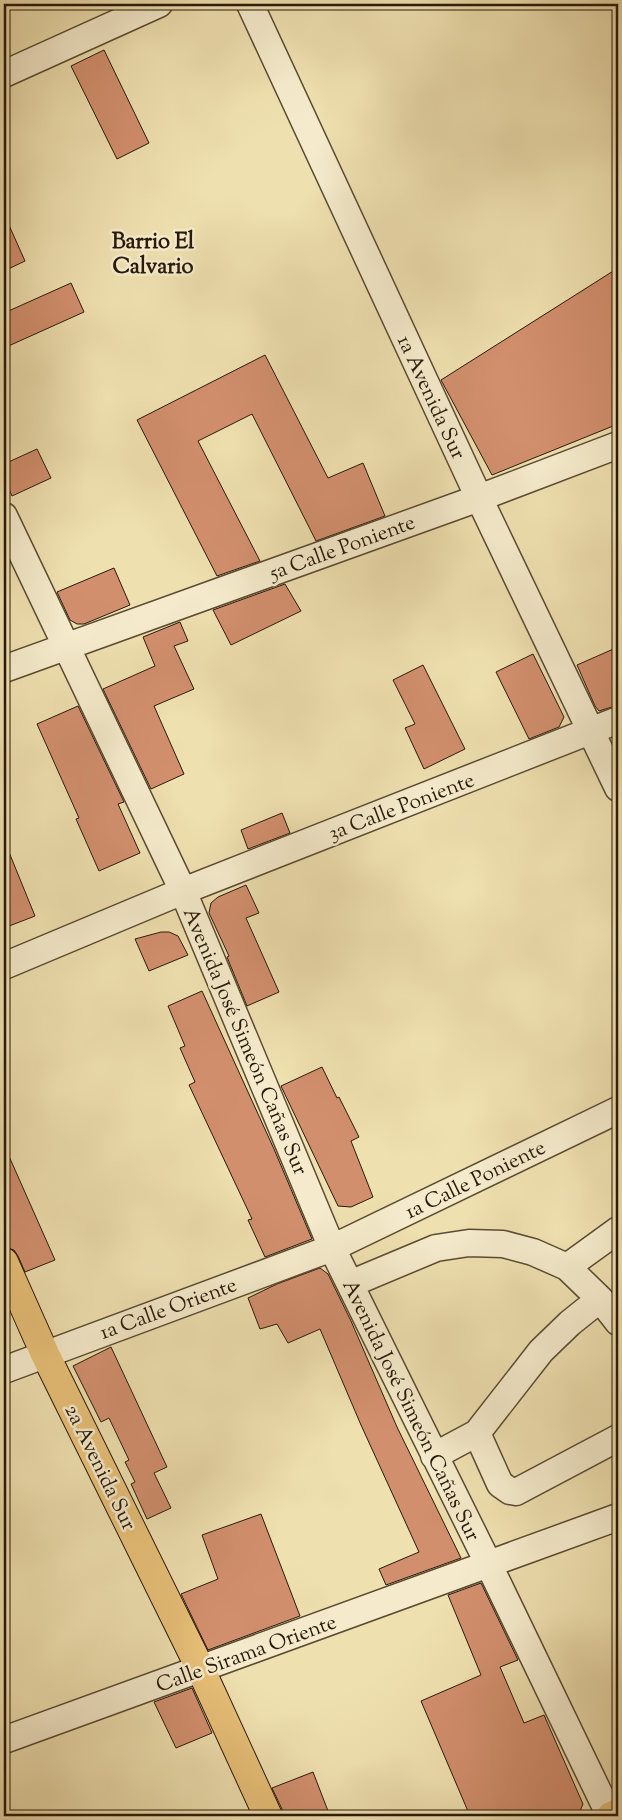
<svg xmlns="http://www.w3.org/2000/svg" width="622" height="1820" font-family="'Sorts Mill Goudy',serif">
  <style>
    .building { fill: #d28f6e; stroke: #281908 }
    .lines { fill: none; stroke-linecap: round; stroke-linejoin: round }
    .minor-casing { stroke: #5a4b32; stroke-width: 29 }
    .major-casing { stroke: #281908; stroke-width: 30 }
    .minor { stroke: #f5ebcc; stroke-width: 26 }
    .major { stroke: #e8c078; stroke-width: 28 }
    .labels { text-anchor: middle; stroke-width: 5; stroke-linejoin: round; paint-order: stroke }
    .street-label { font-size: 21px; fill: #281908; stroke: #f5ebcc }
    .neighbourhood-label { font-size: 22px; font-weight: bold; fill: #281908; stroke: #f5ebcc }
  </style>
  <rect width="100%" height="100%" fill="#efe0b0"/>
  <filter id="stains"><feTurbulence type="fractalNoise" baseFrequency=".004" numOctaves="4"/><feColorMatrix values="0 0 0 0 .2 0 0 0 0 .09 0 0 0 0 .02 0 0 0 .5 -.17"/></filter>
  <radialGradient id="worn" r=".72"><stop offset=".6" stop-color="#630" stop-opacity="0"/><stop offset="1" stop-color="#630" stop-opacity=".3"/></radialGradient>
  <!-- building -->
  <path class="building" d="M 104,50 L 149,143 L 117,159 L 71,66 Z
    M 4,214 L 25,261 L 4,271 Z
    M 618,268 L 618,424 L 492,475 L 441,380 Z
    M 71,283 L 84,312 L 4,348 L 4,313 Z
    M 265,355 L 328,478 L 363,463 L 385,516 L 316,541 L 252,414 L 198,441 L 260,561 L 217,576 L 137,420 Z
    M 37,449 L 51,478 L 12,496 L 4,479 L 4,464 Z
    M 114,568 L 130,605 L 84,624 L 77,624 L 70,620 L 57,592 Z
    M 285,584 L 301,611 L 231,645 L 213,610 Z
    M 180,622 L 188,641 L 174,646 L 194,689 L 154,706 L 184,774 L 151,789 L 103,689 L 155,666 L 143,637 Z
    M 618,647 L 618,705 L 599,711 L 595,706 L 577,665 Z
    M 533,654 L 564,717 L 559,727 L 529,739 L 496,672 Z
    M 423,665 L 465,749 L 424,769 L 405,728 L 415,724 L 393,680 Z
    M 78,706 L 124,802 L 118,804 L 140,853 L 99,871 L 76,819 L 79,818 L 37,724 Z
    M 282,813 L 290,833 L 248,849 L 241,830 Z
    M 4,840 L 35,916 L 4,928 Z
    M 246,885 L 259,913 L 246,918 L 279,992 L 247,1006 L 227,957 L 229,956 L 209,913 L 211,903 L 218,897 Z
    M 161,932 L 169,932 L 178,936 L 188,955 L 149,971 L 135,939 Z
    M 202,991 L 274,1149 L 312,1239 L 265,1257 L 248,1220 L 252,1219 L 189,1085 L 195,1082 L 180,1048 L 185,1046 L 168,1006 Z
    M 322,1067 L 337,1098 L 339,1097 L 359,1137 L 351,1141 L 373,1197 L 351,1207 L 338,1206 L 281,1086 Z
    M 4,1145 L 55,1260 L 25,1272 L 18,1256 L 14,1250 L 4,1247 Z
    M 320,1268 L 328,1274 L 351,1321 L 397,1427 L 461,1558 L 386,1585 L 379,1569 L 419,1552 L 361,1425 L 320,1329 L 288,1343 L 277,1324 L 260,1329 L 248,1298 L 277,1284 Z
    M 111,1347 L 167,1467 L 154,1473 L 171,1508 L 147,1519 L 131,1484 L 135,1482 L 125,1462 L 129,1460 L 109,1418 L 101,1422 L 73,1366 Z
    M 261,1514 L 300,1616 L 208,1650 L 181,1594 L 218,1579 L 202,1535 Z
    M 481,1583 L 518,1660 L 500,1667 L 524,1723 L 544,1715 L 583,1804 L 578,1816 L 470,1816 L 421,1701 L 481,1675 L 448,1595 Z
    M 192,1688 L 212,1733 L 176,1748 L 154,1702 Z
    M 313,1772 L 328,1811 L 316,1816 L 283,1816 L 282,1809 L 272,1788 Z"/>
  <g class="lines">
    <defs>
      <path id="minor" d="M 250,4 L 479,498 L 618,788
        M 4,74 L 159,4
        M 4,516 L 183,891 L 332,1248 L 489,1565 L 610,1816
        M 4,669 L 479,498 L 618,445
        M 4,966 L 183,891 L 618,720
        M 567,1267 L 618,1230
        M 350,1284 L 436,1248 L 469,1243 L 503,1244 L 533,1252 L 567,1267 L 600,1299 L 618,1322
        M 4,1370 L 332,1248 L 618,1110
        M 477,1433 L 500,1484 L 510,1491 L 516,1492 L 618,1438
        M 434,1456 L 477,1433 L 541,1351 L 570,1323 L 600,1299
        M 4,1740 L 618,1517"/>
      <path id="major" d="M 4,1262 L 45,1354 L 201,1670 L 268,1816
        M 611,1816 L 618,1813"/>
    </defs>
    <!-- minor casing -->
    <use href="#minor" class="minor-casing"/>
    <!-- major casing -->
    <use href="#major" class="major-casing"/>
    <!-- minor -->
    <use href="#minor" class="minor"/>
    <!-- major -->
    <use href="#major" class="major"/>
  </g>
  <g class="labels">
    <!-- street labels -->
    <g class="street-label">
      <text transform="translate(432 397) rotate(65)" y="7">1a Avenida Sur</text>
      <text transform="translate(342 547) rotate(-20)" y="7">5a Calle Poniente</text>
      <text transform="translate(401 806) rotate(-21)" y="7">3a Calle Poniente</text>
      <text transform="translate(246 1041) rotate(67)" y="7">Avenida José Simeón Cañas Sur</text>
      <text transform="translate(475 1179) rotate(-26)" y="7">1a Calle Poniente</text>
      <text transform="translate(168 1308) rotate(-20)" y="7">1a Calle Oriente</text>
      <text transform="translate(412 1410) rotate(64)" y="7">Avenida José Simeón Cañas Sur</text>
      <text transform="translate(101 1467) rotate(64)" y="7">2a Avenida Sur</text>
      <text transform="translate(246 1653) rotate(-20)" y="7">Calle Sirama Oriente</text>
    </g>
    <!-- neighbourhood labels -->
    <g class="neighbourhood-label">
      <text x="153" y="248">Barrio El<tspan x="153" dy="25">Calvario</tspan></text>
    </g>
  </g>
  <!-- margin -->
  <rect width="622" height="1820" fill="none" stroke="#efe0b0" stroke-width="20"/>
  <rect x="5" y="5" width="612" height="1810" fill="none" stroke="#281908" stroke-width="2.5"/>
  <rect x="10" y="10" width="602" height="1800" fill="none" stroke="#281908"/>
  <rect width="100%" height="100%" filter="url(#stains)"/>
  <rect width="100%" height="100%" fill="url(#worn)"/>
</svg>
